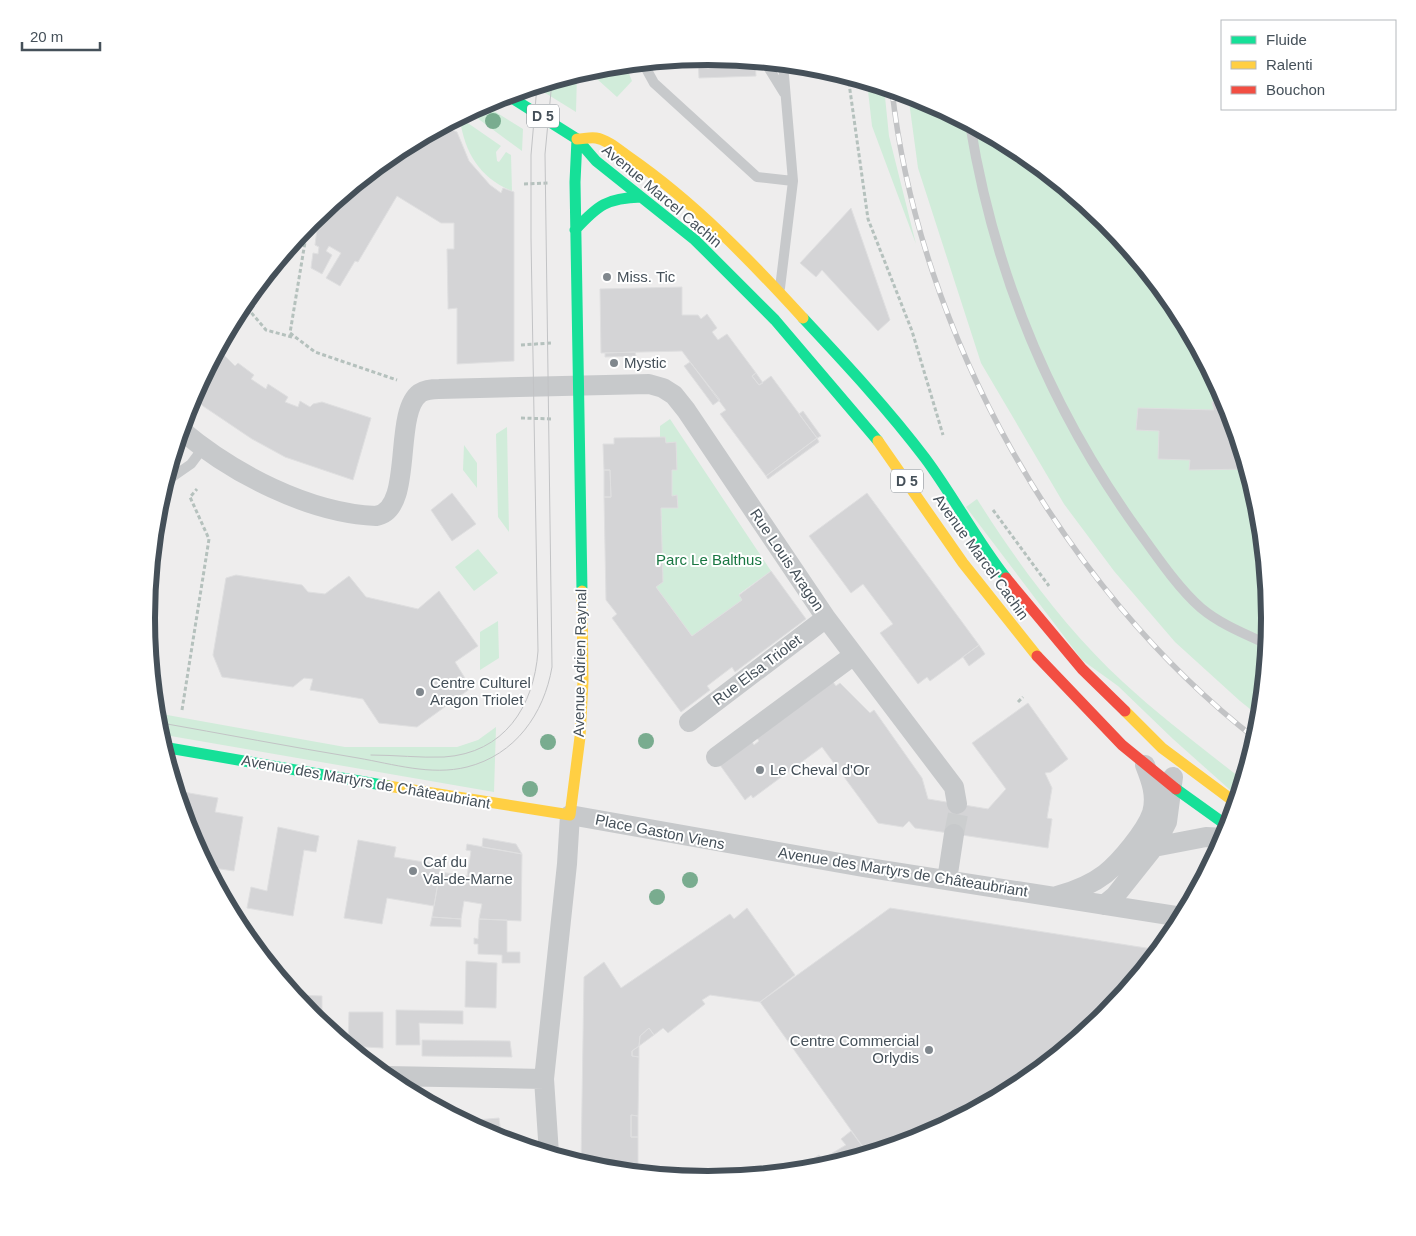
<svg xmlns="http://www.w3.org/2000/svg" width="1416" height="1236" font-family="Arial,sans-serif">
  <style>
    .green { fill: #d1ecda }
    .building { fill: #d4d4d6; stroke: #dfdfe0 }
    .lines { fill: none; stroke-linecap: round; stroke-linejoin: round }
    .street-tunnel { stroke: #cccecf; stroke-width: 20; stroke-dasharray: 20 10; stroke-linecap: butt }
    .path { stroke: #b5c1bd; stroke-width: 3; stroke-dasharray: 4 2.5; stroke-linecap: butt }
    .lane { stroke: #c7c9cb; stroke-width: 10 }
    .street { stroke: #c7c9cb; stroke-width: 20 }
    .fast { stroke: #16e098; stroke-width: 11 }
    .slow { stroke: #ffcf43; stroke-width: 11 }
    .jam { stroke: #f24e42; stroke-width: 11 }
    .tram { stroke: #c2c3c5; stroke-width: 1 }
    .rail-casing { stroke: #c2c3c5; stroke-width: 5.5 }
    .rail { stroke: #fff; stroke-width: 4; stroke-dasharray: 11; stroke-linecap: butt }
    .tree { fill: #79ac8f }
    .poi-dot { fill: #80878d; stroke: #fff; stroke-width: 2 }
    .labels { text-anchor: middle; stroke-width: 4; stroke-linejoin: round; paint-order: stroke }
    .shield { fill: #fff; stroke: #7d848b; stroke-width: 1 }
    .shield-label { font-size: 14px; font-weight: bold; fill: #455059 }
    .street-label { font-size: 15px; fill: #455059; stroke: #fff }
    .poi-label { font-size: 15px; fill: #455059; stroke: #fff; text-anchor: start }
    .park-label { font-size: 15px; fill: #197742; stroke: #fff }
    .rim { fill: none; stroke: #455059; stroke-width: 6 }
  </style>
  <rect width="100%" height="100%" fill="#eeeded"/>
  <!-- green -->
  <path class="green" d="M 625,64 L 632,81 L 617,97 L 597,79 L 597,67 Z
    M 577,74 L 576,112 L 534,86 Z
    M 867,82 L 884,87 L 889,136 L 916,244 L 872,126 Z
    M 908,94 L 923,99 L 1020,151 L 1105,221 L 1175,306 L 1227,403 L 1259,509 L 1270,618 L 1260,717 L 1240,701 L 1175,642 L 1114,571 L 1064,504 L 981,363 L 918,168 Z
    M 483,104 L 523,129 L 522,151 L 469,112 Z
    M 462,119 L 501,146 L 496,152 L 497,161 L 499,162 L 506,152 L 511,155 L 512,191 C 480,178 465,153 460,120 Z
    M 670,419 L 771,571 L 739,594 L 742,600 L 692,636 L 656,587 L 661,508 L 678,508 L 677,496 L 672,496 L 672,470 L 677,470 L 676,442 L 666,443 L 665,437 L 660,437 L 660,426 Z
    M 507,427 L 509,532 L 498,517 L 496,434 Z
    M 464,445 L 477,463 L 477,488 L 463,470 Z
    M 977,499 C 1018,564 1066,629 1123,682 C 1161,717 1202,748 1243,780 L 1238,797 L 1173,739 L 1118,686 L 1082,660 L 966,507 Z
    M 478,549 L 498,573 L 474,591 L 455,567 Z
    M 498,621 L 499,658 L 480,670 L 480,632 Z
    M 156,713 L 345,747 L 457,747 L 478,740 L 496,727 L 494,792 L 159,734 Z"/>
  <!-- building -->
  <path class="building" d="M 708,56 L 755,61 L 756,76 L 699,78 L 698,57 Z
    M 443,126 L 457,132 L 469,161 L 490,185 L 501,193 L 503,188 L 514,192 L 514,361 L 457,364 L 457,308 L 448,309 L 448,303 L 447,249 L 454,249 L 454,223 L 441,223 L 397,196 L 358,262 L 355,261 L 340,286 L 326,278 L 341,253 L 329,246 L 326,251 L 332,255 L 322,274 L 311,268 L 313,253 L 318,254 L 319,247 L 315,245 L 319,214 L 396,151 Z
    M 851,208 L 890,320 L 878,331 L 822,270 L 816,277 L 800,263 Z
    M 682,287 L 682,315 L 698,315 L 701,319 L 707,314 L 717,328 L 712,332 L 718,340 L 727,334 L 756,373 L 752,376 L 759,385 L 771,376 L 817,438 L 766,476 L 720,414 L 726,410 L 682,351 L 601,353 L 600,289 Z
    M 218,349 L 235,366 L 238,363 L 254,375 L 251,379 L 266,389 L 268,384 L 288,397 L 285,402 L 298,407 L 300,401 L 310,407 L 313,404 L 322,402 L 371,418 L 353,480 L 285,457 L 252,439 L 203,406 L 193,396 Z
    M 635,352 L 636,356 L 605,357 L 605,353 Z
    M 690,362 L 720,400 L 713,405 L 684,366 Z
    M 756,373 L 763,383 L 759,385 L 752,376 Z
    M 1212,402 L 1227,403 L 1247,469 L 1189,470 L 1190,460 L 1158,459 L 1159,431 L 1136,430 L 1138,408 L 1214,410 Z
    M 803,411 L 821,436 L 817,438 L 799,414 Z
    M 665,437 L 666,443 L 676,442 L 677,470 L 672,470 L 672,496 L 677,495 L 678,508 L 661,508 L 663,582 L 656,587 L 692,636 L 742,600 L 739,595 L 771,571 L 806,619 L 735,672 L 732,667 L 707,686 L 710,690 L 681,712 L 612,618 L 617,614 L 606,600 L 604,497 L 611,497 L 610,470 L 604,470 L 603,444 L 614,444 L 614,438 Z
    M 817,438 L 819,442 L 768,479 L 766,476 Z
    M 604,470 L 610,470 L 611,497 L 604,497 Z
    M 452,493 L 476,524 L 452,541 L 431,510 Z
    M 867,493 L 979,645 L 930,681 L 927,677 L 918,684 L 880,633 L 893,624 L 863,584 L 851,593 L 809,536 Z
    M 236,575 L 302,585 L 308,592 L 325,594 L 349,576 L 366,597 L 418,609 L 439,591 L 478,646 L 455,662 L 471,688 L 417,727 L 379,723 L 363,699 L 310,690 L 313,679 L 304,678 L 293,687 L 222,677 L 213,655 L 226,578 Z
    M 979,645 L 985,654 L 969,666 L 963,657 Z
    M 833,682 L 836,686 L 840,683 L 870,713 L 874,710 L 922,778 L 928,799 L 988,809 L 1006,789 L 972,743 L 1028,703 L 1068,759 L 1051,772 L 1045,773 L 1052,788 L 1047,818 L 1052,819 L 1048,848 L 915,828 L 909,821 L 903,827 L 878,823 L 822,747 L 753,798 L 751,795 L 745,800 L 720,765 L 752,742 L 754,745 L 759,741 L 757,738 Z
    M 183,792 L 218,798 L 215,812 L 243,817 L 234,871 L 207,867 L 189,833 L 178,798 Z
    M 278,827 L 319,836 L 316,852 L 304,850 L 293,916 L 247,908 L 251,887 L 267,891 Z
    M 483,838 L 516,844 L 522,854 L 482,847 Z
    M 358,840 L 396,847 L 394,857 L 441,865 L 434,906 L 387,898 L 382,924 L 344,918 Z
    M 467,844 L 522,854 L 521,921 L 479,919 L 482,904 L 464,901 L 461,919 L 432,917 L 440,872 L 467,876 L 471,851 L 466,850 Z
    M 747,908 L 795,975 L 760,1002 L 710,995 L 702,1000 L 705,1004 L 668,1033 L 663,1028 L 654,1035 L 649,1028 L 640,1036 L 639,1046 L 632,1051 L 632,1056 L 639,1057 L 638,1116 L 631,1115 L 631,1137 L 638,1137 L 638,1173 L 598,1169 L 581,1164 L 584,977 L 604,962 L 621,988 L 730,914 L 734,919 Z
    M 890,908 L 1159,950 L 1105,1015 L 1020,1085 L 923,1137 L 868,1154 L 760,1002 Z
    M 432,917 L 461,919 L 461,927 L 430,926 Z
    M 479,919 L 507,920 L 507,952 L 520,952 L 520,963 L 502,963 L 502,955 L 478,954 L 478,944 L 474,944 L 474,938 L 478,939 Z
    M 466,961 L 497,963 L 496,1008 L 465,1007 Z
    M 294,995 L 322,996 L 322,1024 L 311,1015 Z
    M 396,1010 L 463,1011 L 463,1024 L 419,1023 L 420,1045 L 396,1045 Z
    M 349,1012 L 383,1012 L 383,1048 L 348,1046 Z
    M 649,1028 L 654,1035 L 639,1046 L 640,1036 Z
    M 422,1040 L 510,1041 L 512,1057 L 422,1056 Z
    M 639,1046 L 639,1057 L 632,1056 L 632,1051 Z
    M 631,1115 L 638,1116 L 638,1137 L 631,1137 Z
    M 499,1118 L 501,1134 L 494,1134 L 495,1137 L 466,1123 L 466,1121 Z
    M 851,1131 L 868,1154 L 817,1169 L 796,1171 L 819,1155 L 824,1161 L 830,1157 L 829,1155 L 846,1145 L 841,1139 Z"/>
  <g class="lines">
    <!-- street-tunnel -->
    <path class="street-tunnel" d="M 954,834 L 958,814 L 957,804"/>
    <!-- path -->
    <path class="path" d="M 848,76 L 868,219 L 912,331 L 943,435
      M 524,184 L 550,183
      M 308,224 L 290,333 L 315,352 L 397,380
      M 243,303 L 266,330 L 292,337
      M 521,345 L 551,343
      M 1212,376 L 1212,390 L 1220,390
      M 521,418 L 553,419
      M 993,510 L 1049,586
      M 1018,702 L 1023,697
      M 182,710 L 209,539 L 190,497 L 197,489"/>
    <!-- lane -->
    <path class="lane" d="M 682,59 L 675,63 L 643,63 L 654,83 L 757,177 L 793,181
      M 765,62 L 784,93
      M 970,124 C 994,272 1050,408 1137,529 C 1155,554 1178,588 1201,608 C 1220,624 1245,634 1267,644
      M 780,288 L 793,181 L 783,64
      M 165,482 L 191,464 L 203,448
      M 155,527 L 155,524"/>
    <!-- street -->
    <path class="street" d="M 181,430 C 232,473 308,513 376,516 C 415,510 392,413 420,393 C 425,390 432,389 439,389 L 649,384 L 663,388 L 674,395 L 686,410 L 826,618 L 954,787 L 957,804
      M 689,722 L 826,618
      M 716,757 L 854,655
      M 1154,847 L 1167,822 L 1173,777
      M 947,880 L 954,834
      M 1057,896 C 1072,892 1092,884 1105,874 C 1120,862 1146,831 1152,813 C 1157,796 1151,780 1145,765
      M 1104,905 L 1115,896 L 1154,847 L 1206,837 L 1224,838
      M 385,1076 L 544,1079
      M 549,1154 L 544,1079 L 567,864 L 570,815 L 863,867 L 1182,917"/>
    <!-- fast -->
    <path class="fast" d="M 507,95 L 577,139 L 596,161 L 695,240 L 775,320 L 878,441
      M 577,139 L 575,182 L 582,591
      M 575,230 C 598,205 607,198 641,197
      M 803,318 C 845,363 888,409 925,458 C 954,497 976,540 1006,578
      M 163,747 L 388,786
      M 1176,789 L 1229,827"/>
    <!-- slow -->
    <path class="slow" d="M 577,139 C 583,139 590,137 596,138 C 608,140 619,150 629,157 C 694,202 750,260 803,318
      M 878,441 L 963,563 L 1037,656
      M 1125,711 L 1162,748 L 1236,803
      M 388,786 L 570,815 L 580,737 L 583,681 L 582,591"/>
    <!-- jam -->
    <path class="jam" d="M 1006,578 L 1082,669 L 1125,711
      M 1037,656 L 1122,745 L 1176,789"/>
    <!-- tram -->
    <path class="tram" d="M 156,722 C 224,734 291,747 358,758 C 393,764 431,776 467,767 C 515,755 544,714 552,667 L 545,154 L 552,81
      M 371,755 C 395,755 420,758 444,757 C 504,753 534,707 538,651 L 531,238 L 531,155 L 537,86"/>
    <defs>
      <path id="rail" d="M 892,90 C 919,334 1062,588 1256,739"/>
    </defs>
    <!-- rail casing -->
    <use href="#rail" class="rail-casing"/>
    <!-- rail -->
    <use href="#rail" class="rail"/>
  </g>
  <!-- trees -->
  <g class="tree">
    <circle cx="493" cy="121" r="8"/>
    <circle cx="646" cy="741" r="8"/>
    <circle cx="548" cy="742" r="8"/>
    <circle cx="530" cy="789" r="8"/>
    <circle cx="690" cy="880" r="8"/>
    <circle cx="657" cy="897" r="8"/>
  </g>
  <!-- markers -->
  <g class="poi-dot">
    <circle cx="607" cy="277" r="5"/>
    <circle cx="614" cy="363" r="5"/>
    <circle cx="420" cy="692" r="5"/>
    <circle cx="760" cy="770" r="5"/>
    <circle cx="413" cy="871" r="5"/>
    <circle cx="929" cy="1050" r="5"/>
  </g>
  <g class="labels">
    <!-- shield labels -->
    <g class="shield">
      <rect x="527" y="104.5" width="32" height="23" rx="4"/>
      <rect x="891" y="469.5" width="32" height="23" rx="4"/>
    </g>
    <g class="shield-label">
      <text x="543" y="121">D 5</text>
      <text x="907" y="486">D 5</text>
    </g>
    <!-- street labels -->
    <g class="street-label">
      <text transform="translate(662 196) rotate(40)" y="5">Avenue Marcel Cachin</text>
      <text transform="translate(981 557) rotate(54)" y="5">Avenue Marcel Cachin</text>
      <text transform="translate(787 560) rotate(56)" y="5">Rue Louis Aragon</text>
      <text transform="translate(580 663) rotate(-89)" y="5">Avenue Adrien Raynal</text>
      <text transform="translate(757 670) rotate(-37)" y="5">Rue Elsa Triolet</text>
      <text transform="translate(366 782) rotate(10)" y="5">Avenue des Martyrs de Châteaubriant</text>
      <text transform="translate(660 832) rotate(11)" y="5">Place Gaston Viens</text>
      <text transform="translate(903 872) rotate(9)" y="5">Avenue des Martyrs de Châteaubriant</text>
    </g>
    <!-- poi labels -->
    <g class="poi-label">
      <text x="617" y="282">Miss. Tic</text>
      <text x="624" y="368">Mystic</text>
      <text x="430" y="688">Centre Culturel<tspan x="430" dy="17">Aragon Triolet</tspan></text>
      <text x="770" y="775">Le Cheval d'Or</text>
      <text x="423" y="867">Caf du<tspan x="423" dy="17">Val-de-Marne</tspan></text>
      <text x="919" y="1046" text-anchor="end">Centre Commercial<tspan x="919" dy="17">Orlydis</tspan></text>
    </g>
    <!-- park labels -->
    <g class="park-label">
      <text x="709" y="565">Parc Le Balthus</text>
    </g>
  </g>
  <!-- crop -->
  <path d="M0 0H1416V1236H0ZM155 618a553 553 0 1 1 1106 0a553 553 0 1 1-1106 0Z" fill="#fff" fill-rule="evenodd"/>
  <path class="rim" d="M155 618a553 553 0 1 1 1106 0a553 553 0 1 1-1106 0Z"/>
  <!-- legend -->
  <rect x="1221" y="20" width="175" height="90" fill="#ffffff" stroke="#b5b9bd"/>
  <rect x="1231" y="36" width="25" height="8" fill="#16e098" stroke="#b5b9bd"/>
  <text x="1266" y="45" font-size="15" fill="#455059">Fluide</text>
  <rect x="1231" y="61" width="25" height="8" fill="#ffcf43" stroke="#b5b9bd"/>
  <text x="1266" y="70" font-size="15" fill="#455059">Ralenti</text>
  <rect x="1231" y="86" width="25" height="8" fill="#f24e42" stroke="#b5b9bd"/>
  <text x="1266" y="95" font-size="15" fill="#455059">Bouchon</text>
  <!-- scale -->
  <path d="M22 42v8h78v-8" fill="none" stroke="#455059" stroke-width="2.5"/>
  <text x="30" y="42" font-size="15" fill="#455059" stroke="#ffffff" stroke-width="4" paint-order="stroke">20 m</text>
</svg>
